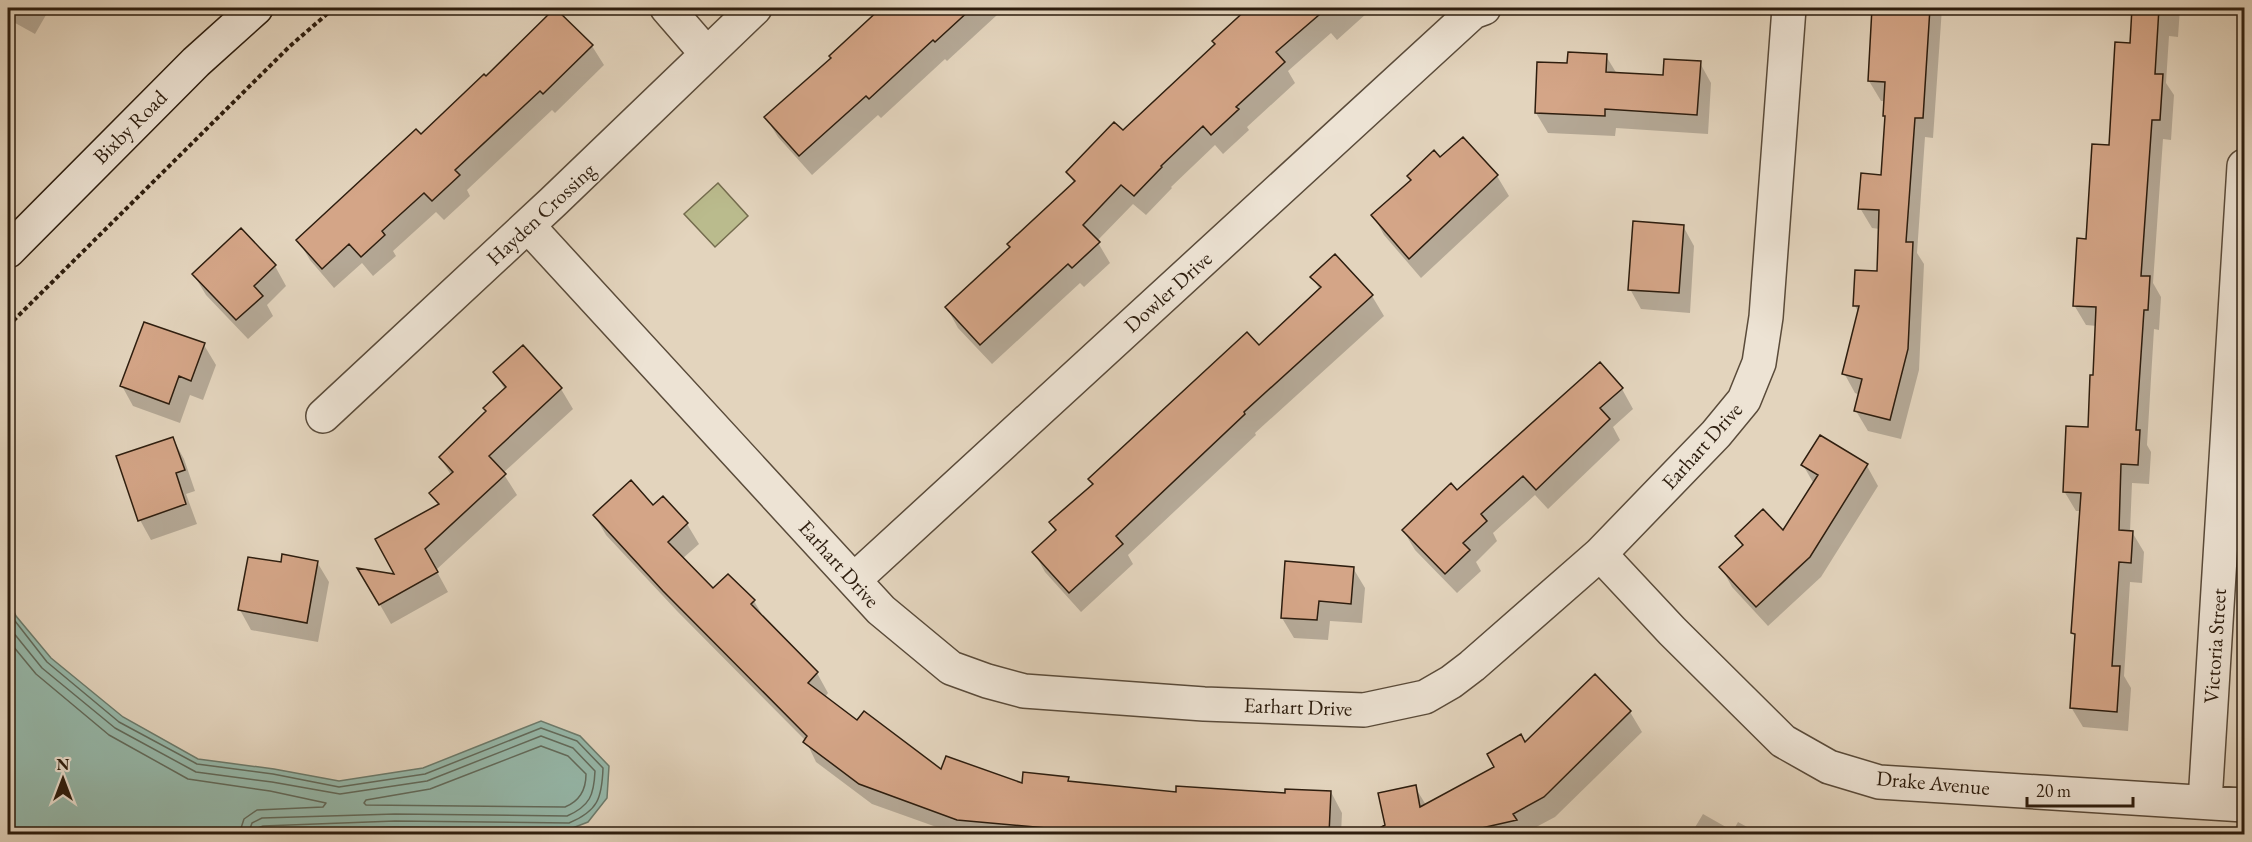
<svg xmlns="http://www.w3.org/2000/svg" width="2252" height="842" font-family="'EB Garamond',serif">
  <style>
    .green { fill: #babb8d; stroke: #746c4e; stroke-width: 1.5 }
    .water { fill: #96b9ab; stroke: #6c7b6c; stroke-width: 1.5 }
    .shadow { fill: #0003 }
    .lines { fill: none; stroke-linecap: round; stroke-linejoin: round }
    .shore { stroke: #626b5c; stroke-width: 1.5 }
    .building { fill: #d4a587; stroke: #2d1d0e; stroke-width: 1.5 }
    .street-casing { stroke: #5a4b3a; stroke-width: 36 }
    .secondary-casing { stroke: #2d1d0e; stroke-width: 36 }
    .path { stroke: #2d1d0e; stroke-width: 4; stroke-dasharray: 4.5 3; stroke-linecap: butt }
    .street { stroke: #ede3d4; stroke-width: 33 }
    .secondary { stroke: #ede3d4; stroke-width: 33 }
    .labels { text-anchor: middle; stroke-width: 4.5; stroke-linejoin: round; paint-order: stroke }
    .street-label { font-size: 21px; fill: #2d1d0e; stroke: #ede3d4 }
  </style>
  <rect width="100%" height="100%" fill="#e3d4bd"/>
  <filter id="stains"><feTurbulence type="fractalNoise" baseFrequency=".00333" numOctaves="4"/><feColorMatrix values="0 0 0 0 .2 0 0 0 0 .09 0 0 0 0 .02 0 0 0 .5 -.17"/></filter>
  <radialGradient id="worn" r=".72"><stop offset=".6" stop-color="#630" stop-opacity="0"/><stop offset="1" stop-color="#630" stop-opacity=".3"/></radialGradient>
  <!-- green -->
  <path class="green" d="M 718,183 L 748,216 L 715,247 L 684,214 Z"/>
  <!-- water -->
  <path class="water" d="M 8,599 L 16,616 L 51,658 L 123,717 L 198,759 L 274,769 L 339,781 L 423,768 L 541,721 L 580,736 L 609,766 L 607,798 L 588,822 L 570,829 L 395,827 L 175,834 L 8,834 Z"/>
  <!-- shadow -->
  <path class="shadow" d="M 8,8 L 50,8 L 35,34 L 8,19 Z
    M 894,8 L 993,8 L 997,15 L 947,61 L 945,59 L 881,118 L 878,115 L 812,175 L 778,137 L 766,118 L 860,39 Z
    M 1250,8 L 1362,8 L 1366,14 L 1337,40 L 1331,33 L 1288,71 L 1295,83 L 1247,127 L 1249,130 L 1223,154 L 1215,145 L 1171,187 L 1172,188 L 1146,215 L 1133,204 L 1097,241 L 1110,263 L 1084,287 L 1080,283 L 992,364 L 958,328 L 947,308 L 1012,248 L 1074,183 L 1068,172 L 1123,132 L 1216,45 L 1214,41 Z
    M 1873,8 L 1942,8 L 1933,138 L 1925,137 L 1917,253 L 1924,264 L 1919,370 L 1901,439 L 1868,431 L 1856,411 L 1860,395 L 1855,393 L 1844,373 L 1859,313 L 1855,306 L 1878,273 L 1880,229 L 1872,228 L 1860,208 L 1882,176 L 1886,119 L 1885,116 L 1886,101 L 1881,101 L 1869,81 Z
    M 2134,8 L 2180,8 L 2178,37 L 2169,36 L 2166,83 L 2174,95 L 2171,140 L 2163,139 L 2153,283 L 2161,297 L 2159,330 L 2154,329 L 2147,445 L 2151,452 L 2149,484 L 2132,483 L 2130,532 L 2132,532 L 2144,552 L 2142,583 L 2130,582 L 2124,676 L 2131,688 L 2128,731 L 2083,727 L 2071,707 L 2076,639 L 2073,633 L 2081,511 L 2076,511 L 2064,491 L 2089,429 L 2097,326 L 2086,325 L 2074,305 L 2132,44 Z
    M 592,46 L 604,65 L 555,113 L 552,110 L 467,190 L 470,196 L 444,220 L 436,212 L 393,251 L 396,256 L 373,276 L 362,263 L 334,288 L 310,260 L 298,240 L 486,78 Z
    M 1606,56 L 1617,74 L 1664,76 L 1700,63 L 1711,83 L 1708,134 L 1616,128 L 1615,136 L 1548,133 L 1536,113 L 1569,64 Z
    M 1462,139 L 1497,176 L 1509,196 L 1421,278 L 1384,235 L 1373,215 L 1412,181 L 1408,176 L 1440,160 Z
    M 1683,226 L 1694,246 L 1690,313 L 1641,309 L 1630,289 Z
    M 241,230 L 275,266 L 286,286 L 267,305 L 273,316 L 248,339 L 206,295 L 194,275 Z
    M 1335,256 L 1372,296 L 1384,316 L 1255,433 L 1256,435 L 1128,555 L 1133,564 L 1081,612 L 1045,572 L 1034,552 L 1056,532 L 1051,523 L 1093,485 L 1090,480 L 1258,347 L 1320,290 L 1312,277 Z
    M 204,345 L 216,365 L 203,400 L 190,395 L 180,423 L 133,406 L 122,386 Z
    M 523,347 L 561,389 L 573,409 L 503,473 L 517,495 L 436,570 L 448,592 L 391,624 L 360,570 L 397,576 L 439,506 L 431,494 L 451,475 L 440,457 L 488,412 L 505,390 L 495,372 Z
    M 1622,389 L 1633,409 L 1613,427 L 1620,440 L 1548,509 L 1535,495 L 1493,533 L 1497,541 L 1476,562 L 1481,571 L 1457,593 L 1415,550 L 1403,530 L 1457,492 Z
    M 173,439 L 184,459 L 195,491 L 186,494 L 197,524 L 151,540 L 140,520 Z
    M 1803,465 L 1867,466 L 1878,486 L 1821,577 L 1768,626 L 1732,587 L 1721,567 L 1743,547 L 1737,536 L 1783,533 L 1814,484 Z
    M 663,498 L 687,524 L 699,544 L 682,559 L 713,591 L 754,601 L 765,620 L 817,673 L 828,693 L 825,697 L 858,722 L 942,772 L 1023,785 L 1068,778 L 1070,783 L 1177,794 L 1287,795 L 1331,792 L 1342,813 L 1341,834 L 956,834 L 872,804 L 816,762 L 806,741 L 677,611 L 606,535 L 595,516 L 653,507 Z
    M 317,562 L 329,582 L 318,642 L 251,630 L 240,610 L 282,564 Z
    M 1353,568 L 1365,588 L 1362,623 L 1330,621 L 1328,640 L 1294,638 L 1282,618 Z
    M 1630,712 L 1642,732 L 1555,817 L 1523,834 L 1389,834 L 1380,795 L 1415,787 L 1426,805 L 1496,767 Z
    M 1703,814 L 1733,831 L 1738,822 L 1760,834 L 1691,834 Z"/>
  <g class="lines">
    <!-- shore -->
    <path class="shore" d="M 8,612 L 47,662 L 119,722 L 197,764 L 273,774 L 339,787 L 425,774 L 541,728 L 577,741 L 603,768 C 602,798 598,811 569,823 L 395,821 L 263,826 L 258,828 L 256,834
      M 8,626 L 42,668 L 115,728 L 196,772 L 272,782 L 340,794 L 427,781 L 541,736 L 573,748 L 595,771 C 594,795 590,806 567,816 L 395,814 L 262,818 L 252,823 L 248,834
      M 8,640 L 36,674 L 109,735 L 188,779 L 270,791 L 326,803 L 323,807 L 257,810 L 244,819 L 239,834
      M 541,746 L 568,756 L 586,774 C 586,790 580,801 565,807 L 366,805 L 364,803 L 366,800 L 430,789 Z"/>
  </g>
  <!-- building -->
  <path class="building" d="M 555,8 L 593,45 L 543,94 L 540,91 L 455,170 L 460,175 L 432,201 L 424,193 L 382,231 L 385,235 L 361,257 L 349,244 L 322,269 L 296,240 L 416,129 L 421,134 L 484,74 L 486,76 Z
    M 881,8 L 972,8 L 935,42 L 933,40 L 869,99 L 866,96 L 799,156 L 764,117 L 831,58 L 829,56 Z
    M 1248,8 L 1327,8 L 1276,52 L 1285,62 L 1236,107 L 1239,109 L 1211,135 L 1203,126 L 1161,166 L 1162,167 L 1134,196 L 1121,185 L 1083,225 L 1100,242 L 1072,268 L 1068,264 L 980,345 L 945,307 L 1010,247 L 1007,244 L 1075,181 L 1066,172 L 1114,122 L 1123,130 L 1215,44 L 1212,41 Z
    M 1872,8 L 1930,8 L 1923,118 L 1915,118 L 1906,242 L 1913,242 L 1908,349 L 1890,420 L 1854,411 L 1862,379 L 1842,374 L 1859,306 L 1853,306 L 1855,270 L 1877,271 L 1879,210 L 1858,209 L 1861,173 L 1881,175 L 1885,116 L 1883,116 L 1885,82 L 1868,81 Z
    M 2132,8 L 2159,8 L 2155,74 L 2163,74 L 2160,120 L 2152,120 L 2141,276 L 2150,276 L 2148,310 L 2144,310 L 2136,430 L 2140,430 L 2138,465 L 2121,464 L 2119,530 L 2133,531 L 2131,563 L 2119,562 L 2112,666 L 2120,666 L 2117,712 L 2070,708 L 2075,634 L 2071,633 L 2081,493 L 2063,492 L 2066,426 L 2088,427 L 2090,375 L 2093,375 L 2096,307 L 2073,306 L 2077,238 L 2086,239 L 2092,144 L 2109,145 L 2115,42 L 2130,43 Z
    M 1568,52 L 1607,54 L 1606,72 L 1663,75 L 1664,59 L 1701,61 L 1697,115 L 1605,109 L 1605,116 L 1535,113 L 1537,62 L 1567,63 Z
    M 1463,137 L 1498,175 L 1409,259 L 1371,215 L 1411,180 L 1407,176 L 1434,150 L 1440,157 Z
    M 1633,221 L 1684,225 L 1679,293 L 1628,290 Z
    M 241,228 L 276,265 L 254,286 L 263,296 L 236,320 L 192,274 Z
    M 1335,254 L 1373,295 L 1244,412 L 1245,414 L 1116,536 L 1123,544 L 1069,593 L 1032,552 L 1056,530 L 1049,522 L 1093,484 L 1088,479 L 1247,332 L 1259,345 L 1321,287 L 1310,277 Z
    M 144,322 L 205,343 L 191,381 L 179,376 L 169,404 L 120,386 Z
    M 523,345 L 562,388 L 489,456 L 506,474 L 425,549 L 438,572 L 379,605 L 357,568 L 394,574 L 375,539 L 439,504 L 429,493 L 453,472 L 439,457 L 486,411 L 483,408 L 506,387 L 493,372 Z
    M 1600,362 L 1623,388 L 1600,408 L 1610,419 L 1536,490 L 1523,476 L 1481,514 L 1487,521 L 1463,543 L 1470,550 L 1445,574 L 1402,530 L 1451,483 L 1457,490 Z
    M 1820,435 L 1868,464 L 1810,557 L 1756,607 L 1719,567 L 1743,545 L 1735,536 L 1763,509 L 1783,530 L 1818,475 L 1801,465 Z
    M 173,437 L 185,470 L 176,473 L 186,504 L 138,521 L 116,456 Z
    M 631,480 L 653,505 L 663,496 L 688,523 L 668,542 L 713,588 L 728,574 L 755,600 L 751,604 L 818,672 L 808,683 L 857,720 L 864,711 L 941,769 L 946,756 L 1022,783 L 1023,772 L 1069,777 L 1068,781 L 1176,792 L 1176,786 L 1285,793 L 1285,789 L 1331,791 L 1329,834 L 1114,834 L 957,820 L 859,784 L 803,742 L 807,736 L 663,591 L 593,515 Z
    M 282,554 L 318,561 L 307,623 L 238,610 L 248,557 L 281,562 Z
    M 1285,561 L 1354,567 L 1351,604 L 1319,601 L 1317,620 L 1281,618 Z
    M 1595,674 L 1631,711 L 1544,797 L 1513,814 L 1517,820 L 1455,834 L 1369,834 L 1385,825 L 1378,793 L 1416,785 L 1420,807 L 1494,767 L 1487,754 L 1521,734 L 1525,742 Z"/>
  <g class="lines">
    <defs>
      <path id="street" d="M 667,8 L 706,53
        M 528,226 L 881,610 L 951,668 L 987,681 L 1024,691 L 1204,704 L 1364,710 L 1425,697 L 1451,682 L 1472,666 L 1600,554 L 1716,434 L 1744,400 L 1759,363 L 1766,317 L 1789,8
        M 323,416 L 553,202 L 755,8
        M 1600,554 L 1672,631 L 1783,741 L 1829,767 L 1879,782 L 2244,805
        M 854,580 L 1473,12 L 1484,8
        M 2205,802 L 2244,166"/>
      <path id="secondary" d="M 8,251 L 196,62 L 256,8"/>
    </defs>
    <!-- street casing -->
    <use href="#street" class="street-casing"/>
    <!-- secondary casing -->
    <use href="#secondary" class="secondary-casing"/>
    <!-- path -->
    <path class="path" d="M 8,326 L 290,46 L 334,8"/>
    <!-- street -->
    <use href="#street" class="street"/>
    <!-- secondary -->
    <use href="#secondary" class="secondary"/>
  </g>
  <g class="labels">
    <!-- street labels -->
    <g class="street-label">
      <text transform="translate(130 127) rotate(-45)" y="7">Bixby Road</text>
      <text transform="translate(541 214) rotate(-43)" y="7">Hayden Crossing</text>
      <text transform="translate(1168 292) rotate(-42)" y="7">Dowler Drive</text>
      <text transform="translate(1702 446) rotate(-48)" y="7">Earhart Drive</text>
      <text transform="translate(839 564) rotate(48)" y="7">Earhart Drive</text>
      <text transform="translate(2215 646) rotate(-86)" y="7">Victoria Street</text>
      <text transform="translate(1298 707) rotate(2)" y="7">Earhart Drive</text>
      <text transform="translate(1933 783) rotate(5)" y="7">Drake Avenue</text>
    </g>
  </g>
  <!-- margin -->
  <rect width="2252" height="842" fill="none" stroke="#e3d4bd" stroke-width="30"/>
  <rect x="9" y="9" width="2234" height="824" fill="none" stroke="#2d1d0e" stroke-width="3"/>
  <rect x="15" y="15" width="2222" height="812" fill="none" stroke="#2d1d0e" stroke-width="1.5"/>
  <!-- north arrow -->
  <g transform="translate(63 779)" stroke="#ede3d4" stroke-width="4.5" paint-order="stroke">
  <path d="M0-4.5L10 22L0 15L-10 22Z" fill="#2d1d0e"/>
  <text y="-9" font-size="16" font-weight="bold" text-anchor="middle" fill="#2d1d0e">N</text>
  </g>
  <!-- scale -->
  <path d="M2027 797v9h106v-9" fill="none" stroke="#2d1d0e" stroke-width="3"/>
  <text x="2036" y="797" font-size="18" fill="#2d1d0e" stroke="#ede3d4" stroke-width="4.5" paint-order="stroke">20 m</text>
  <rect width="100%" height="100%" filter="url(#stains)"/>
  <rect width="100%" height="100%" fill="url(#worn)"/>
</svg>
